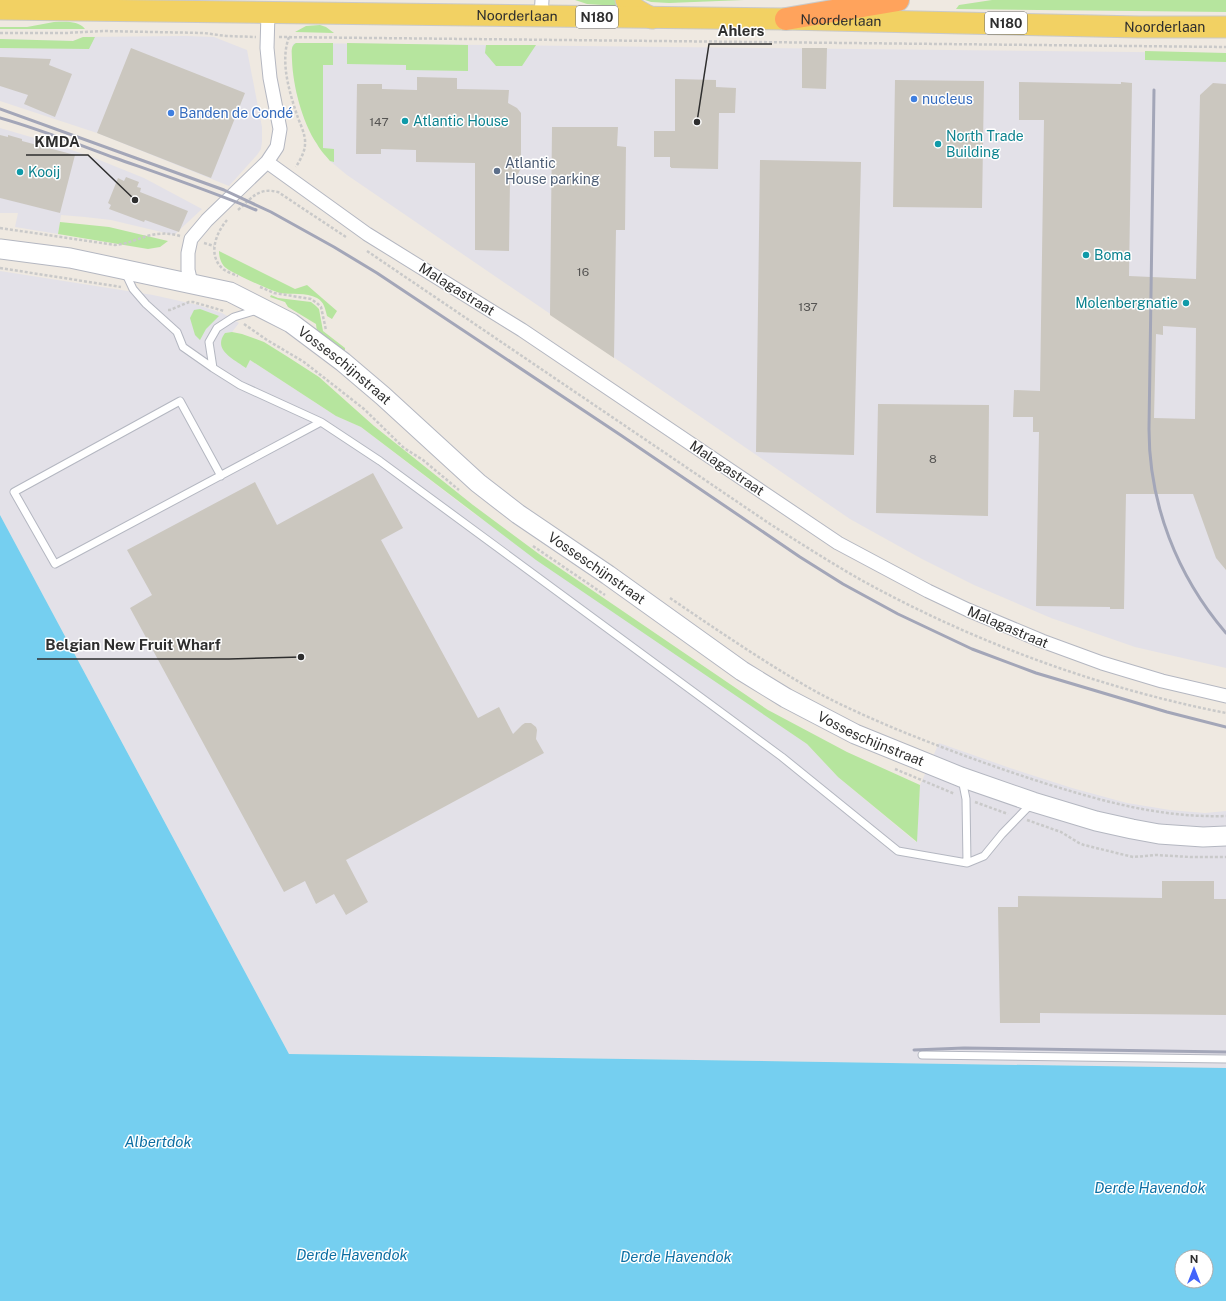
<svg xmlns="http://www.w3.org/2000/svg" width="1226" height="1301" font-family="'Public Sans',sans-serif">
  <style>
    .industrial { fill: #e3e1e8 }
    .green { fill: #b6e59e }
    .water { fill: #75cff0; fill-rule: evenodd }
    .building { fill: #cbc7bf; fill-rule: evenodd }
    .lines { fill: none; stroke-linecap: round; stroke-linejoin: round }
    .lane-casing { stroke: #b4b7c1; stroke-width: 9 }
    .street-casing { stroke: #b4b7c1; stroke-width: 15 }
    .secondary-casing { stroke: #b4b7c1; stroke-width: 21 }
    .primary-casing { stroke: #c9c9c9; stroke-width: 23 }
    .highway-casing { stroke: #c9c9c9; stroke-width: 24 }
    .path { stroke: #c9c9c9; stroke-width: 2.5; stroke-dasharray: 3 2; stroke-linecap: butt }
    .lane { stroke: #fff; stroke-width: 7 }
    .street { stroke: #fff; stroke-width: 13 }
    .secondary { stroke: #fff; stroke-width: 19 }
    .primary { stroke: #f2d163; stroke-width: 21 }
    .highway { stroke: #ffa35c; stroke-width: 22 }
    .rail { stroke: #a3a6b8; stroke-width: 3 }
    .shop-dot { fill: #3f7fe0; stroke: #fff; stroke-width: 1.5 }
    .culture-dot { fill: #0f9aa8; stroke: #fff; stroke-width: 1.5 }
    .service-dot { fill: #5c6f8a; stroke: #fff; stroke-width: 1.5 }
    .labels { text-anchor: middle; stroke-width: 3; stroke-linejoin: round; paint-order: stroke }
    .number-label { font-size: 12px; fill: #555452 }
    .shield { fill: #fff; stroke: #6d6d6d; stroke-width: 1 }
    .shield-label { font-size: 13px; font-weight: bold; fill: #2e2e2e }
    .street-label { font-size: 14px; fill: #2e2e2e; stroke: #fff }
    .shop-label { font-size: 14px; fill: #366cbe; stroke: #fff; text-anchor: start }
    .culture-label { font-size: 14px; fill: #0d838f; stroke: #fff; text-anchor: start }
    .service-label { font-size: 14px; fill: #4e5e75; stroke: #fff; text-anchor: start }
    .water-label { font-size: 15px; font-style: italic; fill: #0d6fa3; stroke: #fff }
    .leader { fill: none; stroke: #2e2e2e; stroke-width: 1.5 }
    .callout-dot { fill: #2e2e2e; stroke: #fff; stroke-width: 1.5 }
    .callout-label { font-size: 15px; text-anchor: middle; font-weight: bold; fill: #2e2e2e; stroke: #fff; stroke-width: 3; stroke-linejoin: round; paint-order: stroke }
  </style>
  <rect width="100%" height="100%" fill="#efe9e1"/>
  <!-- industrial -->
  <path class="industrial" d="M 185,36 L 214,37 L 247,50 L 262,127 L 262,141 L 261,149 L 257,155 L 229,186 L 97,133 L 0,101 L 0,39 L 73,41 L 83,37 Z
    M 296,43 L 1226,53 L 1226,668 L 1135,647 L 1051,618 L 974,585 L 922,559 L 850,519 L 347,175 L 330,161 L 317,144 L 305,119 L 296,91 L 293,65 L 292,48 L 293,44 Z
    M 0,128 L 48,142 L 92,157 L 144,178 L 202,209 L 174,235 L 111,220 L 85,217 L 61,215 L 58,234 L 15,227 L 18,213 L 0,213 Z
    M 0,271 L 153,295 L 198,305 L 222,313 L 239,323 L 232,332 L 225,333 L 246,367 L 250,360 L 336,416 L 361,427 L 469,510 L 807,744 L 838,777 L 916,842 L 920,785 L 939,743 L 1010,768 L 1072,788 L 1127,803 L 1170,810 L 1205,813 L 1226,811 L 1226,1068 L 289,1054 L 0,515 Z"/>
  <!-- green -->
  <path class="green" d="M 575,0 L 618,0 L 620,4 L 618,6 L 587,4 Z
    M 645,0 L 744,0 L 669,3 L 651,2 Z
    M 992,0 L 1226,0 L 1226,12 L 956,9 L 959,5 Z
    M 54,22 C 64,22 78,20 85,29 L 0,29 L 0,27 L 27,27 Z
    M 320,25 L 326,27 L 334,33 L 295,32 L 306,26 Z
    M 83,37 L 95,37 L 89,49 L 0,48 L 0,39 L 73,41 Z
    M 296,43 L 333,43 L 333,65 L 323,65 L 323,148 L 334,149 L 334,162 L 330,161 C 326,156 320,150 317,144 C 302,122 293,86 292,60 C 292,54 290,46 296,43 Z
    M 347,43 L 468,45 L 468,71 L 406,70 L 406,65 L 347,64 Z
    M 486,45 L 536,45 L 522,66 L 496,66 L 485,53 Z
    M 1145,51 L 1226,53 L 1226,62 L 1145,60 Z
    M 60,222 L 109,227 L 168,241 L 160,247 L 148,249 L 58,234 Z
    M 219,251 L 295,289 L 307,285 L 337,311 L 332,319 L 327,316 C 325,308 324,302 317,298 C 306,292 291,295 280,293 C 271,291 232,273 226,268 C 221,264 219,257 219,251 Z
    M 271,295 L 278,298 L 311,302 L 316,306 L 319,309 L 323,331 L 345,348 L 345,352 L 317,332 L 316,324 L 288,307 L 285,302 L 270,297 Z
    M 200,309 L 219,316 L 206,329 L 200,340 L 195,335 L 190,318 L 194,310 Z
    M 232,332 L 242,334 L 264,342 L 288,357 L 319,377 L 374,426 L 473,505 L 539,554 L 768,710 L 847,752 L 920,785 L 917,842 L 838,777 L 807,744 L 536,560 L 361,427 L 336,416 L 250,360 L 246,368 C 234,359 212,350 225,333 Z"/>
  <!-- water -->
  <path class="water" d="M 0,515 L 289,1054 L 1226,1068 L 1226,1301 L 0,1301 ZM 1182,1257 L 1206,1257 L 1206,1281 L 1182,1281 Z"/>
  <!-- building -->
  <path class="building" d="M 131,48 L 245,93 L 211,178 L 97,133 Z
    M 802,48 L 827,48 L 826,89 L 802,88 Z
    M 0,57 L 51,59 L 49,65 L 72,74 L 55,117 L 24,104 L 28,95 L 0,86 Z
    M 417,77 L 457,78 L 457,89 L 509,90 L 508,103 L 517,108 L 521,113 L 521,168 L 518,174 L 510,179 L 509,251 L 475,250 L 475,163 L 416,162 L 416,150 L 381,149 L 381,154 L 356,154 L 357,84 L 382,84 L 382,89 L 417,90 Z
    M 675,79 L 716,80 L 716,87 L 736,88 L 735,113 L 719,113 L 718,169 L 671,168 L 671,167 L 670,167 L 670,157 L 654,157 L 654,131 L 675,131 Z
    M 895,80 L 984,81 L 982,208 L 893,207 Z
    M 1019,82 L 1121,84 L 1121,82 L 1132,83 L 1129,276 L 1196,279 L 1200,95 L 1213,83 L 1226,84 L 1226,570 L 1216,558 L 1193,494 L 1126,494 L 1124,609 L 1110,609 L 1110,607 L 1036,606 L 1039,432 L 1033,432 L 1033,417 L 1013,417 L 1014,390 L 1040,391 L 1044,120 L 1019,120 ZM 1163,326 L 1196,328 L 1195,419 L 1154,418 L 1156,334 L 1163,335 Z
    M 552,127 L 618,127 L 617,146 L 626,147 L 625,230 L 616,230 L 614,358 L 550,315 Z
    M 0,135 L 8,137 L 8,135 L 22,139 L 22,141 L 75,155 L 60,213 L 0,198 Z
    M 760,160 L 861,162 L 854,455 L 756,452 Z
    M 126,177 L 139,182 L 137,187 L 141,188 L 140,192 L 188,211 L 179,232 L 145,220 L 144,222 L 109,209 L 111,205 L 108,203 L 118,178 L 124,181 Z
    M 878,404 L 989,405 L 988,516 L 876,513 Z
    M 373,473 L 403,528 L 381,540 L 478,718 L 499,707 L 513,734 L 522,725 L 525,723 L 531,723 L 536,727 L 537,730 L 536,739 L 544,753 L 346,860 L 368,902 L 346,915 L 334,894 L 316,904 L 305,881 L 284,892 L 130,608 L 152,595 L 127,550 L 255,482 L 277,525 Z
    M 1162,881 L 1214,881 L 1214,899 L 1226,899 L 1226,1015 L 1040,1013 L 1040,1023 L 1000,1023 L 998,907 L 1018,907 L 1018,896 L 1162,898 Z"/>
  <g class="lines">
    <defs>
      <path id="lane" d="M 125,272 L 133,289 L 146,304 L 177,332 L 183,347 L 213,368
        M 257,310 L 234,317 L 217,328 L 209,342 L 213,368 L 240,385 L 321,422
        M 221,476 L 180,401 L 14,492 L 55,564 L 321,422 L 380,461 L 782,757 L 898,851 L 967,863 L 984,856 L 1002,834 L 1031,804
        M 962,779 L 966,799 L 967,863
        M 922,1055 L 1226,1059"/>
      <path id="street" d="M 541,16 L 542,0
        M 267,162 L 367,234 L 522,330 L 838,543 L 928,591 L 968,610 L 1042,641 L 1102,663 L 1162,681 L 1226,696
        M 191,283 L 188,270 L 188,253 L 191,239 L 207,220 L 267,162 L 277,147 L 280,129 L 270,78 L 267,48 L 268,13"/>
      <g id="secondary">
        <path id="s1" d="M 0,249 L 70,258 L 230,292 L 291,323 L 343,362 L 383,396 L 478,483 L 518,514 L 608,575 L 742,671 L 786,698 L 855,734 L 961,777 L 1033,802 L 1096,821 L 1132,829 L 1159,834 L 1203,837 L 1226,836"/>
      </g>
      <g id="primary">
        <path d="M 626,0 C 633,9 642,13 652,18"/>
        <path id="s2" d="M 0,9 L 786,19 L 1139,27 L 1226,27"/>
      </g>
      <path id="highway" d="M 786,19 L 898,0"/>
    </defs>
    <!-- lane casing -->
    <use href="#lane" class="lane-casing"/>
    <!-- street casing -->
    <use href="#street" class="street-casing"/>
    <!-- secondary casing -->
    <use href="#secondary" class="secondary-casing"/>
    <!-- primary casing -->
    <use href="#primary" class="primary-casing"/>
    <!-- highway casing -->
    <use href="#highway" class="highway-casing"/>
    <!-- path -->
    <path class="path" d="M 0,33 L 66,33 L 103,31 L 204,33 L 226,36 L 256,37
      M 279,37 L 1226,47
      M 289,37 C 280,61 289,91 297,115 C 300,124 306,135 305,144 C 305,152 300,160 296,167
      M 238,210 C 252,198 258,187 278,192 L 346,237
      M 227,220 C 216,233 207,255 223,269 C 227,272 233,274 238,276
      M 0,228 L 115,245 C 130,244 144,235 158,234 C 166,233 173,234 180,236
      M 204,243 L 214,246
      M 367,251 L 770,524 C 800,543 831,563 863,581 C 976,643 1099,688 1226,713
      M 0,268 L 121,287
      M 260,287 L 274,293 L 311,299 L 317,303 L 321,307 L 326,330
      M 168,310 L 170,310 L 189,302 L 193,302 L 224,311
      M 244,324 L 267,340 L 304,362 L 327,380 L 364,409 L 404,448 L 423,460 L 459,490
      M 533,546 L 605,595
      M 670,598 C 717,630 764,662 813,690 C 840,705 868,717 896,729 C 945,749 994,767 1044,783 C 1105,802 1162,818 1226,816
      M 895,769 L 955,794
      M 975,802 L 1008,814
      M 1027,820 L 1061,832 L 1079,843 L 1084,845 L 1133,857 L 1156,855 L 1190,857 L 1226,857"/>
    <!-- lane -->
    <use href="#lane" class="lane"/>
    <!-- street -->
    <use href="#street" class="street"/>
    <!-- secondary -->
    <use href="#secondary" class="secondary"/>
    <!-- primary -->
    <use href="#primary" class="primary"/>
    <!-- highway -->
    <use href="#highway" class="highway"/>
    <!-- rail -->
    <path class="rail" d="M 1154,90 L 1149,429 C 1149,504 1177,576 1226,633
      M 0,109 L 224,190 L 271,212 L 334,247 L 377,273 L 622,436 L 800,557 L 843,584 L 898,614 L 972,649 L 1036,673 L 1167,712 L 1226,727
      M 0,118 C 39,129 77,144 115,158 C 163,175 210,191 256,210
      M 914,1050 L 964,1048 L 1226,1052"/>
  </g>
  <!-- markers -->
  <g class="shop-dot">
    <circle cx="914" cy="99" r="4"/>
    <circle cx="171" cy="113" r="4"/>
  </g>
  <g class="culture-dot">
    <circle cx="405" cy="121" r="4"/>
    <circle cx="938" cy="144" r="4"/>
    <circle cx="20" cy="172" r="4"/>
    <circle cx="1086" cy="255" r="4"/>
    <circle cx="1186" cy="303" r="4"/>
  </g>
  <circle class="service-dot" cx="497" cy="171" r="4"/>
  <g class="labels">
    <!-- number labels -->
    <g class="number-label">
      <text x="379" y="126">147</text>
      <text x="583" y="276">16</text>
      <text x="808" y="311">137</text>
      <text x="933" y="463">8</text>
    </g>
    <!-- shield labels -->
    <g class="shield">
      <rect x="576" y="6" width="42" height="22" rx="3"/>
      <rect x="985" y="12" width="42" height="22" rx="3"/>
    </g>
    <g class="shield-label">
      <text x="597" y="22">N180</text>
      <text x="1006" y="28">N180</text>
    </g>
    <!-- street labels -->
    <g class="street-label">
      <text dy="5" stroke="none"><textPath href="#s2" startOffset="517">Noorderlaan</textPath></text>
      <text dy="5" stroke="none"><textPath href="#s2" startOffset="841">Noorderlaan</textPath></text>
      <text dy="5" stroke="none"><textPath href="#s2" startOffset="1165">Noorderlaan</textPath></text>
      <text transform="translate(457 289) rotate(32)" y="5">Malagastraat</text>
      <text dy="5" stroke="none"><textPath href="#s1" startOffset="371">Vosseschijnstraat</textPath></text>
      <text transform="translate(727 468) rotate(34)" y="5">Malagastraat</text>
      <text dy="5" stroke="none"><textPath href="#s1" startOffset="695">Vosseschijnstraat</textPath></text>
      <text transform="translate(1008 627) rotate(23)" y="5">Malagastraat</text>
      <text dy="5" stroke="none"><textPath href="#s1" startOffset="1019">Vosseschijnstraat</textPath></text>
    </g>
    <!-- shop labels -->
    <g class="shop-label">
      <text x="922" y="104">nucleus</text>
      <text x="179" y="118">Banden de Condé</text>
    </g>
    <!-- culture labels -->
    <g class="culture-label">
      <text x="413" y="126">Atlantic House</text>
      <text x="946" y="141">North Trade<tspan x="946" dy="16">Building</tspan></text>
      <text x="28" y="177">Kooij</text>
      <text x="1094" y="260">Boma</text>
      <text x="1178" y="308" text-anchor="end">Molenbergnatie</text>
    </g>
    <!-- service labels -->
    <g class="service-label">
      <text x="505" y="168">Atlantic<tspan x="505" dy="16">House parking</tspan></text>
    </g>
    <!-- water labels -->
    <g class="water-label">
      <text x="158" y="1147">Albertdok</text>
      <text x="1150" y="1193">Derde Havendok</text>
      <text x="352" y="1260">Derde Havendok</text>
      <text x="676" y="1262">Derde Havendok</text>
    </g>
  </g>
  <!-- callouts -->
  <path class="leader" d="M697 122L709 44H772M135 200L88 155H26M301 657L229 659H37"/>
  <g class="callout-dot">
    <circle cx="697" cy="122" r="4"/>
    <circle cx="135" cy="200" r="4"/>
    <circle cx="301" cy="657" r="4"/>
  </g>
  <g class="callout-label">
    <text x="741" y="36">Ahlers</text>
    <text x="57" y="147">KMDA</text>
    <text x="133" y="650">Belgian New Fruit Wharf</text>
  </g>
  <!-- north arrow -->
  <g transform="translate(1194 1269)"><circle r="19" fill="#ffffff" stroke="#ababab"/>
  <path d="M0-3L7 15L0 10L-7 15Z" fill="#4264fb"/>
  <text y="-6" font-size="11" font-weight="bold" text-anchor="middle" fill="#2e2e2e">N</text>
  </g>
</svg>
